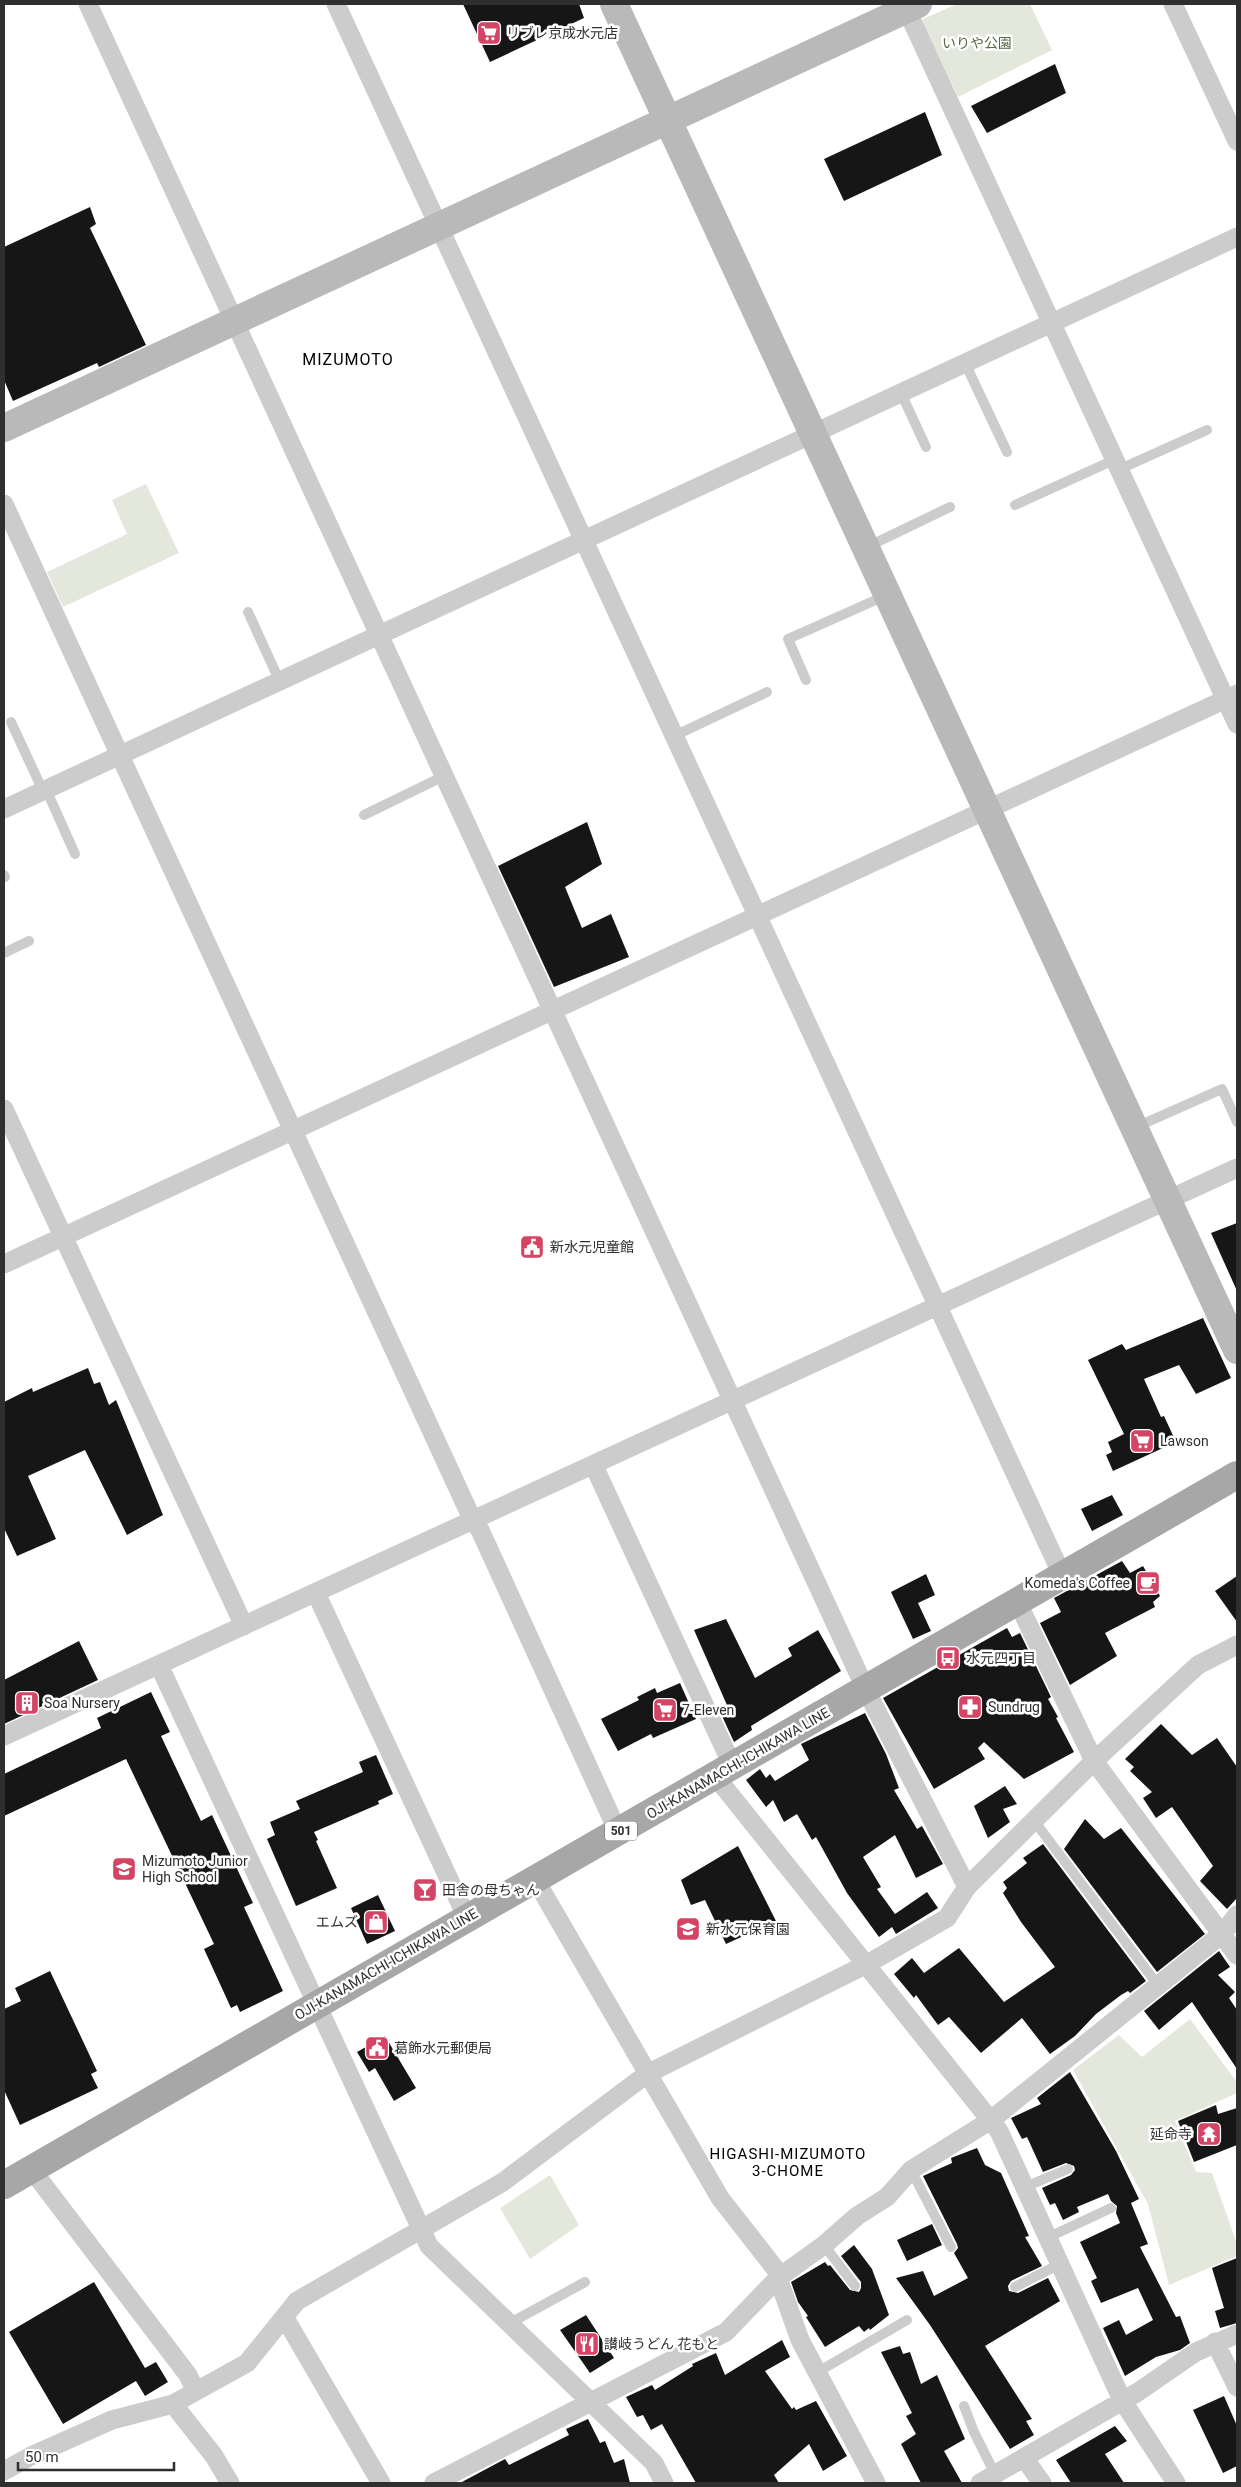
<svg xmlns="http://www.w3.org/2000/svg" width="1241" height="2487" font-family="Roboto,'Noto Sans JP',sans-serif">
  <style>
    .green { fill: #e4e8dc }
    .building { fill: #161616 }
    .lines { fill: none; stroke-linecap: round; stroke-linejoin: round }
    .lane { stroke: #ccc; stroke-width: 10 }
    .street { stroke: #ccc; stroke-width: 19 }
    .secondary { stroke: #b9b9b9; stroke-width: 28 }
    .primary { stroke: #a7a7a7; stroke-width: 28 }
    .labels { text-anchor: middle; stroke-width: 5; stroke-linejoin: round; paint-order: stroke }
    .shield { fill: #fff; stroke: #6d6d6d; stroke-width: 1 }
    .shield-label { font-size: 12px; font-weight: bold; fill: #2f2f2f }
    .poi-label { font-size: 14px; fill: #2f2f2f; stroke: #fff; text-anchor: start }
    .park-label { font-size: 14px; fill: #586741; stroke: #fff }
    .street-label { font-size: 14px; fill: #2f2f2f; stroke: #fff }
    .neighbourhood-label { font-size: 15px; letter-spacing: 1px; fill: #000; stroke: #fff }
    .quarter-label { font-size: 16px; letter-spacing: 1px; fill: #000; stroke: #fff }
  </style>
  <rect width="100%" height="100%" fill="#fff"/>
  <!-- green -->
  <path class="green" d="M 957,4 L 1030,4 L 1052,50 L 958,97 L 921,20 Z
    M 146,484 L 179,553 L 63,607 L 47,572 L 127,534 L 112,500 Z
    M 1190,2019 L 1237,2082 L 1237,2093 L 1175,2121 L 1196,2172 L 1212,2173 L 1237,2244 L 1237,2256 L 1169,2285 L 1148,2204 L 1073,2070 L 1119,2035 L 1142,2057 Z
    M 550,2175 L 579,2225 L 530,2259 L 500,2208 Z"/>
  <!-- building -->
  <path class="building" d="M 463,4 L 579,4 L 584,18 L 490,62 Z
    M 1055,64 L 1066,93 L 987,133 L 971,106 Z
    M 925,112 L 942,155 L 844,201 L 824,159 Z
    M 90,207 L 96,224 L 90,228 L 146,345 L 99,367 L 97,363 L 13,401 L 4,380 L 4,247 Z
    M 587,822 L 602,864 L 565,887 L 582,928 L 611,914 L 629,957 L 554,987 L 498,866 Z
    M 1237,1223 L 1237,1291 L 1211,1233 Z
    M 1203,1318 L 1231,1378 L 1196,1394 L 1179,1365 L 1144,1379 L 1161,1417 L 1164,1416 L 1176,1442 L 1113,1471 L 1106,1455 L 1112,1452 L 1108,1442 L 1124,1434 L 1088,1360 L 1122,1344 L 1126,1350 Z
    M 88,1368 L 94,1384 L 100,1382 L 109,1405 L 116,1400 L 163,1515 L 127,1535 L 85,1450 L 28,1476 L 56,1539 L 17,1556 L 4,1528 L 4,1402 L 32,1388 L 33,1392 Z
    M 1112,1495 L 1123,1515 L 1092,1531 L 1081,1509 Z
    M 1122,1561 L 1130,1573 L 1143,1566 L 1160,1596 L 1153,1602 L 1155,1607 L 1105,1633 L 1117,1656 L 1070,1685 L 1040,1623 L 1061,1612 L 1054,1598 Z
    M 926,1574 L 935,1595 L 918,1603 L 931,1631 L 913,1639 L 891,1592 Z
    M 1237,1576 L 1237,1622 L 1215,1591 Z
    M 726,1619 L 755,1678 L 792,1656 L 788,1648 L 818,1630 L 841,1671 L 751,1726 L 752,1730 L 734,1742 L 722,1716 L 730,1712 L 694,1630 Z
    M 1007,1628 L 1012,1637 L 1020,1633 L 1051,1697 L 1048,1699 L 1058,1717 L 1056,1718 L 1074,1752 L 1024,1779 L 984,1742 L 978,1748 L 985,1759 L 934,1789 L 883,1698 Z
    M 79,1641 L 98,1680 L 4,1724 L 4,1680 Z
    M 680,1683 L 696,1719 L 653,1738 L 651,1734 L 618,1751 L 601,1719 L 639,1700 L 637,1697 L 655,1688 L 657,1693 Z
    M 151,1692 L 170,1732 L 161,1736 L 201,1821 L 212,1815 L 253,1903 L 244,1907 L 283,1991 L 240,2012 L 237,2005 L 231,2008 L 204,1949 L 214,1944 L 126,1759 L 4,1816 L 4,1774 L 101,1728 L 97,1718 Z
    M 865,1713 L 886,1754 L 899,1788 L 894,1790 L 917,1829 L 922,1826 L 943,1864 L 916,1878 L 895,1835 L 863,1857 L 881,1887 L 877,1889 L 895,1914 L 927,1892 L 938,1908 L 896,1934 L 892,1927 L 879,1937 L 847,1893 L 816,1837 L 812,1840 L 797,1814 L 784,1822 L 773,1800 L 766,1807 L 746,1780 L 760,1769 L 766,1778 L 770,1774 L 775,1781 L 809,1760 L 801,1744 Z
    M 1161,1724 L 1192,1755 L 1217,1738 L 1237,1767 L 1237,1898 L 1227,1909 L 1200,1881 L 1213,1866 L 1172,1807 L 1156,1818 L 1143,1798 L 1152,1792 L 1130,1771 L 1134,1767 L 1125,1759 Z
    M 376,1755 L 393,1794 L 378,1801 L 379,1804 L 314,1832 L 318,1840 L 316,1841 L 337,1888 L 296,1906 L 267,1839 L 275,1835 L 270,1822 L 300,1809 L 296,1801 L 363,1772 L 359,1762 Z
    M 1005,1786 L 1017,1804 L 1003,1809 L 1010,1822 L 988,1838 L 974,1806 Z
    M 1085,1819 L 1104,1839 L 1121,1828 L 1205,1934 L 1157,1972 L 1064,1849 Z
    M 1043,1844 L 1146,1981 L 1130,1993 L 1128,1991 L 1121,1995 L 1096,2014 L 1075,2036 L 1050,2054 L 1022,2018 L 981,2053 L 949,2017 L 938,2025 L 916,1995 L 914,1998 L 894,1974 L 912,1958 L 924,1973 L 959,1948 L 1004,2002 L 1055,1967 L 1021,1922 L 1003,1893 L 1007,1888 L 1003,1882 L 1027,1863 L 1023,1858 Z
    M 738,1846 L 776,1921 L 726,1944 L 705,1900 L 691,1905 L 681,1880 Z
    M 378,1895 L 395,1931 L 367,1944 L 351,1908 Z
    M 1219,1951 L 1230,1967 L 1218,1975 L 1235,1992 L 1229,1998 L 1237,2010 L 1237,2069 L 1192,2002 L 1159,2030 L 1144,2011 Z
    M 50,1971 L 97,2071 L 91,2074 L 98,2088 L 20,2125 L 4,2090 L 4,2009 L 21,2001 L 15,1988 Z
    M 385,2036 L 416,2088 L 394,2101 L 375,2068 L 369,2072 L 357,2052 Z
    M 1070,2072 L 1116,2151 L 1139,2199 L 1131,2203 L 1148,2244 L 1140,2247 L 1176,2317 L 1180,2316 L 1190,2343 L 1180,2350 L 1156,2357 L 1125,2376 L 1103,2328 L 1119,2320 L 1126,2335 L 1153,2320 L 1138,2288 L 1101,2303 L 1091,2281 L 1097,2278 L 1080,2242 L 1120,2223 L 1116,2213 L 1117,2206 L 1111,2201 L 1108,2194 L 1077,2207 L 1079,2212 L 1063,2220 L 1055,2203 L 1050,2205 L 1042,2188 L 1071,2175 L 1075,2170 L 1074,2166 L 1066,2163 L 1043,2172 L 1027,2137 L 1022,2139 L 1011,2118 L 1041,2104 L 1037,2098 Z
    M 1216,2105 L 1218,2114 L 1237,2108 L 1237,2145 L 1194,2162 L 1178,2121 Z
    M 977,2148 L 985,2165 L 1001,2173 L 1029,2236 L 1025,2237 L 1042,2266 L 1011,2281 L 1008,2286 L 1009,2291 L 1018,2293 L 1048,2278 L 1060,2301 L 985,2346 L 1032,2419 L 1026,2421 L 1034,2435 L 1010,2449 L 930,2325 L 896,2278 L 923,2271 L 934,2296 L 968,2278 L 954,2253 L 958,2248 L 957,2244 L 923,2176 L 952,2163 L 951,2158 Z
    M 932,2224 L 942,2245 L 907,2261 L 897,2240 Z
    M 854,2245 L 872,2269 L 889,2315 L 870,2330 L 869,2328 L 864,2332 L 859,2326 L 825,2347 L 806,2317 L 808,2316 L 798,2302 L 791,2282 L 825,2262 L 828,2266 L 830,2265 L 850,2290 L 859,2292 L 861,2288 L 861,2282 L 841,2256 Z
    M 1237,2258 L 1237,2323 L 1220,2328 L 1215,2311 L 1224,2308 L 1212,2268 Z
    M 94,2282 L 145,2368 L 156,2362 L 168,2382 L 145,2396 L 136,2381 L 63,2424 L 9,2332 Z
    M 586,2315 L 614,2358 L 590,2373 L 560,2330 Z
    M 782,2340 L 790,2357 L 765,2371 L 792,2409 L 794,2407 L 796,2410 L 816,2401 L 847,2456 L 823,2471 L 809,2444 L 774,2475 L 779,2483 L 696,2483 L 662,2424 L 651,2430 L 643,2415 L 637,2417 L 626,2397 L 652,2385 L 655,2390 L 693,2366 L 692,2364 L 716,2353 L 725,2375 Z
    M 900,2346 L 903,2354 L 910,2352 L 921,2384 L 937,2375 L 965,2439 L 944,2451 L 962,2483 L 921,2483 L 901,2444 L 916,2434 L 906,2416 L 912,2413 L 881,2352 Z
    M 1224,2396 L 1237,2426 L 1237,2466 L 1223,2473 L 1193,2410 Z
    M 588,2419 L 600,2443 L 605,2441 L 614,2463 L 624,2459 L 630,2483 L 460,2483 L 505,2459 L 509,2465 L 569,2435 L 566,2429 Z
    M 1115,2426 L 1127,2441 L 1105,2454 L 1124,2483 L 1071,2483 L 1056,2460 Z"/>
  <g class="lines">
    <!-- lane -->
    <path class="lane" d="M 965,363 L 1007,452
      M 901,393 L 926,447
      M 1120,469 L 1207,430
      M 1015,505 L 1116,459
      M 867,547 L 950,507
      M 248,612 L 280,682
      M 806,680 L 788,639 L 887,595
      M 11,722 L 43,791
      M 674,736 L 767,692
      M 46,789 L 75,854
      M 364,815 L 444,776
      M 4,875 L 5,877
      M 4,953 L 29,941
      M 1136,1127 L 1222,1089 L 1237,1122
      M 1035,1822 L 1157,1984
      M 911,2170 L 951,2247
      M 1025,2187 L 1068,2169
      M 1049,2237 L 1111,2208
      M 824,2245 L 855,2286
      M 1015,2287 L 1060,2264
      M 510,2323 L 585,2282
      M 816,2373 L 907,2320
      M 964,2406 L 974,2432 L 995,2474"/>
    <!-- street -->
    <path class="street" d="M 88,4 L 866,1690 L 967,1887
      M 336,4 L 1062,1575
      M 904,4 L 1237,724
      M 1173,4 L 1237,141
      M 4,504 L 473,1521 L 480,1530 L 618,1832
      M 4,809 L 1237,237
      M 4,1109 L 244,1626
      M 4,1264 L 1237,694
      M 594,1466 L 733,1767
      M 316,1593 L 467,1918
      M 1017,1601 L 1094,1761 L 1237,1955
      M 159,1665 L 429,2246 L 654,2463 L 664,2483
      M 4,1736 L 1237,1168
      M 716,1777 L 999,2131 L 1122,2400 L 1176,2483
      M 535,1879 L 720,2198 L 781,2276
      M 32,2170 L 188,2375 L 195,2390
      M 778,2278 L 800,2340 L 876,2483
      M 285,2318 L 381,2483
      M 1215,2342 L 1237,2387
      M 173,2404 L 214,2456 L 230,2483
      M 1024,2458 L 1042,2483
      M 4,2471 L 31,2456 L 112,2420 L 173,2404 L 247,2363 L 297,2301 L 503,2182 L 647,2074 L 867,1964 L 947,1918 L 967,1887 L 1094,1761 L 1198,1665 L 1237,1645
      M 434,2483 L 726,2332 L 778,2278 L 824,2245 L 857,2216 L 887,2197 L 911,2170 L 991,2120 L 1222,1934 L 1237,1915
      M 980,2483 L 1138,2392 L 1196,2352 L 1237,2334"/>
    <!-- secondary -->
    <path class="secondary" d="M 614,4 L 1237,1350
      M 4,428 L 918,4"/>
    <!-- primary -->
    <path class="primary" d="M 4,2185 L 1237,1475"/>
  </g>
  <!-- icons -->
  <defs>
    <symbol id="supermarket-square" viewBox="-11 -11 22 22"><rect x="-9" y="-9" width="18" height="18" rx="4" fill="#d44464" stroke="#fff"/><path d="M-6-5.5h2.5l.6 2H6L4.5 2H-2.5L-4.4-4H-6ZM-1.5 3.2a1.3 1.3 0 1 0 .1 0ZM3 3.2a1.3 1.3 0 1 0 .1 0Z" fill="#fff"/></symbol>
    <symbol id="civic-square" viewBox="-11 -11 22 22"><rect x="-9" y="-9" width="18" height="18" rx="4" fill="#d44464" stroke="#fff"/><path d="M-.6-6.5H3V-4.5H.6V-3L4-1V1h2V6H-6V1h2V-1L-.6-3ZM-1.2 2.5V6h2.4V2.5Z" fill="#fff"/></symbol>
    <symbol id="cafe-square" viewBox="-11 -11 22 22"><rect x="-9" y="-9" width="18" height="18" rx="4" fill="#d44464" stroke="#fff"/><path d="M-5.5-4.5H6V0H3Q3 3.5 0 3.5H-2.5Q-5.5 3.5-5.5 0ZM3-3.2v2h1.7v-2ZM-6 4.5H4V6H-6Z" fill="#fff"/></symbol>
    <symbol id="bus-square" viewBox="-11 -11 22 22"><rect x="-9" y="-9" width="18" height="18" rx="4" fill="#d44464" stroke="#fff"/><path d="M-5-6H5V4H4V6H2V4H-2V6H-4V4H-5ZM-3.5-4V0h7V-4ZM-3.5 1.2v1.5H-2V1.2ZM2 1.2v1.5H3.5V1.2Z" fill="#fff"/></symbol>
    <symbol id="building-square" viewBox="-11 -11 22 22"><rect x="-9" y="-9" width="18" height="18" rx="4" fill="#d44464" stroke="#fff"/><path d="M-4-6H4V6H1V3H-1V6H-4ZM-2.5-4.3h1.7v1.8h-1.7ZM.8-4.3h1.7v1.8H.8ZM-2.5-1h1.7V.8h-1.7ZM.8-1h1.7V.8H.8Z" fill="#fff"/></symbol>
    <symbol id="pharmacy-square" viewBox="-11 -11 22 22"><rect x="-9" y="-9" width="18" height="18" rx="4" fill="#d44464" stroke="#fff"/><path d="M-2-6h4v4h4v4h-4v4h-4v-4h-4v-4h4Z" fill="#fff"/></symbol>
    <symbol id="school-square" viewBox="-11 -11 22 22"><rect x="-9" y="-9" width="18" height="18" rx="4" fill="#d44464" stroke="#fff"/><path d="M0-5L7-2L0 1L-7-2ZM-4 1L0 2.5L4 1V4Q0 6-4 4Z" fill="#fff"/></symbol>
    <symbol id="bar-square" viewBox="-11 -11 22 22"><rect x="-9" y="-9" width="18" height="18" rx="4" fill="#d44464" stroke="#fff"/><path d="M-6-5H6L.8 .8V4.5H3.5V6h-7V4.5H-.8V.8Z" fill="#fff"/></symbol>
    <symbol id="shop-square" viewBox="-11 -11 22 22"><rect x="-9" y="-9" width="18" height="18" rx="4" fill="#d44464" stroke="#fff"/><path d="M-5-2.5h2.3a2.7 3.5 0 0 1 5.4 0H5L5.5 6h-11ZM-1.5-2.5h3a1.5 2.3 0 0 0-3 0Z" fill="#fff"/></symbol>
    <symbol id="temple-square" viewBox="-11 -11 22 22"><rect x="-9" y="-9" width="18" height="18" rx="4" fill="#d44464" stroke="#fff"/><path d="M0-6L5-2H3V0L6.5 2.5H4V6H1.5V3h-3V6H-4V2.5H-6.5L-3 0V-2H-5Z" fill="#fff"/></symbol>
    <symbol id="restaurant-square" viewBox="-11 -11 22 22"><rect x="-9" y="-9" width="18" height="18" rx="4" fill="#d44464" stroke="#fff"/><path d="M-5-6h1v4h1v-4h1v4h1v-4h1v5L-1.5 .5V6h-2V.5L-5-1ZM5-6V6H3V1.5H1.5Q1.5-4 5-6Z" fill="#fff"/></symbol>
  </defs>
  <g fill-rule="evenodd">
    <use href="#supermarket-square" x="475" y="19" width="28" height="28"/>
    <use href="#civic-square" x="518" y="1233" width="28" height="28"/>
    <use href="#supermarket-square" x="1128" y="1427" width="28" height="28"/>
    <use href="#cafe-square" x="1134" y="1569" width="28" height="28"/>
    <use href="#bus-square" x="934" y="1644" width="28" height="28"/>
    <use href="#building-square" x="13" y="1689" width="28" height="28"/>
    <use href="#pharmacy-square" x="956" y="1693" width="28" height="28"/>
    <use href="#supermarket-square" x="651" y="1696" width="28" height="28"/>
    <use href="#school-square" x="110" y="1855" width="28" height="28"/>
    <use href="#bar-square" x="411" y="1876" width="28" height="28"/>
    <use href="#shop-square" x="362" y="1908" width="28" height="28"/>
    <use href="#school-square" x="674" y="1915" width="28" height="28"/>
    <use href="#civic-square" x="363" y="2034" width="28" height="28"/>
    <use href="#temple-square" x="1195" y="2120" width="28" height="28"/>
    <use href="#restaurant-square" x="573" y="2330" width="28" height="28"/>
  </g>
  <g class="labels">
    <!-- shield labels -->
    <rect class="shield" x="605" y="1821.5" width="32" height="19" rx="4"/>
    <g class="shield-label">
      <text x="621" y="1835">501</text>
    </g>
    <!-- poi labels -->
    <g class="poi-label">
      <text x="506" y="38">リブレ京成水元店</text>
      <text x="550" y="1252">新水元児童館</text>
      <text x="1160" y="1446">Lawson</text>
      <text x="1130" y="1588" text-anchor="end">Komeda's Coffee</text>
      <text x="966" y="1663">水元四丁目</text>
      <text x="44" y="1708">Soa Nursery</text>
      <text x="988" y="1712">Sundrug</text>
      <text x="682" y="1715">7-Eleven</text>
      <text x="142" y="1866">Mizumoto Junior<tspan x="142" dy="16">High School</tspan></text>
      <text x="442" y="1895">田舎の母ちゃん</text>
      <text x="358" y="1927" text-anchor="end">エムズ</text>
      <text x="706" y="1934">新水元保育園</text>
      <text x="394" y="2053">葛飾水元郵便局</text>
      <text x="1192" y="2139" text-anchor="end">延命寺</text>
      <text x="604" y="2349">讃岐うどん 花もと</text>
    </g>
    <!-- park labels -->
    <g class="park-label">
      <text x="977" y="48">いりや公園</text>
    </g>
    <!-- street labels -->
    <g class="street-label">
      <text transform="translate(738 1763) rotate(-30)" y="5">OJI-KANAMACHI-ICHIKAWA LINE</text>
      <text transform="translate(386 1964) rotate(-30)" y="5">OJI-KANAMACHI-ICHIKAWA LINE</text>
    </g>
    <!-- neighbourhood labels -->
    <g class="neighbourhood-label">
      <text x="788" y="2159">HIGASHI-MIZUMOTO<tspan x="788" dy="17">3-CHOME</tspan></text>
    </g>
    <!-- quarter labels -->
    <g class="quarter-label">
      <text x="348" y="365">MIZUMOTO</text>
    </g>
  </g>
  <!-- border -->
  <rect width="1241" height="2487" fill="none" stroke="#2f2f2f" stroke-width="10"/>
  <!-- scale -->
  <path d="M18 2462v8h156v-8" fill="none" stroke="#2f2f2f" stroke-width="2.5"/>
  <text x="25" y="2462" font-size="15" fill="#2f2f2f" stroke="#ffffff" stroke-width="4" paint-order="stroke">50 m</text>
</svg>
